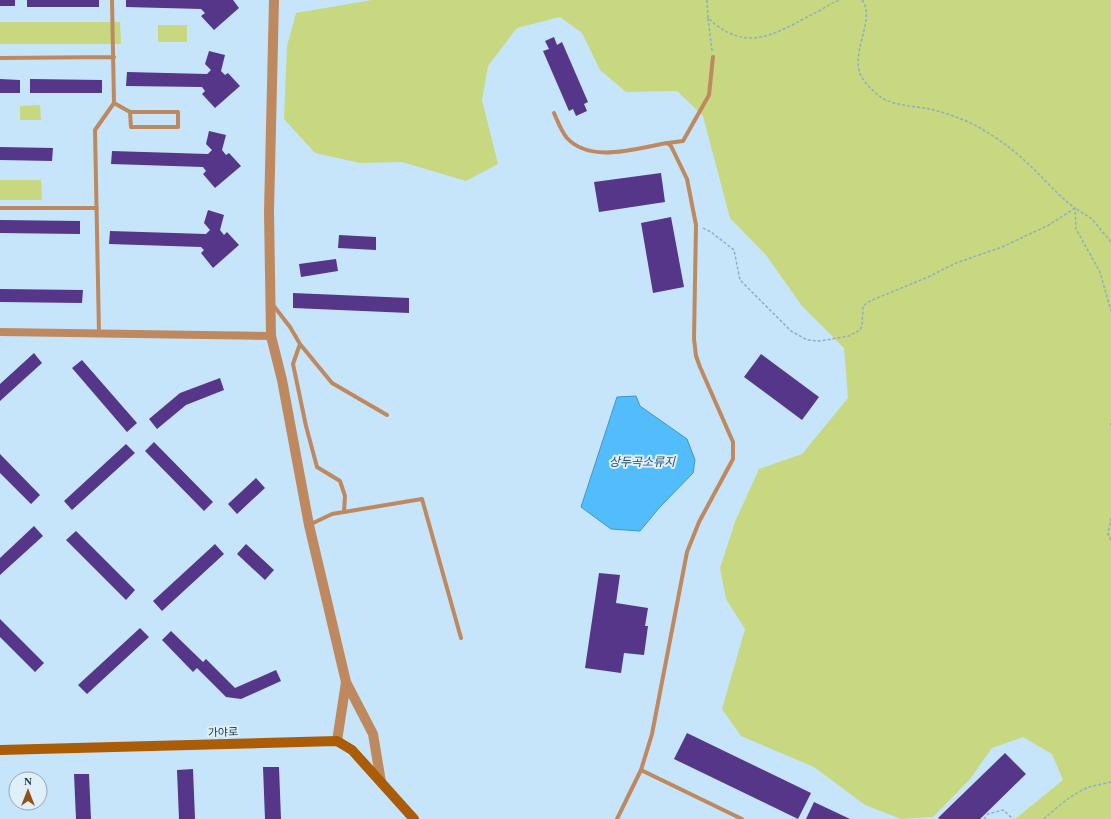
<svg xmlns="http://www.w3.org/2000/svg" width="1111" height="819" font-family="'Times New Roman','Noto Sans KR',serif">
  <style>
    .green { fill: #c7d880 }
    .water { fill: #53bdfc; stroke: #4095c7 }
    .building { fill: #553688 }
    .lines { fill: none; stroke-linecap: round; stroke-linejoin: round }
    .path { stroke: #8eaec3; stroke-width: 1.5; stroke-dasharray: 3 2; stroke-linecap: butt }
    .service { stroke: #bf8960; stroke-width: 4 }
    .minor { stroke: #bf8960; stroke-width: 8 }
    .tertiary { stroke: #bf8960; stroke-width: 10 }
    .secondary { stroke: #aa5c07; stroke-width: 10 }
    .labels { text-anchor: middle; stroke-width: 4; stroke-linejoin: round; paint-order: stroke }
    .street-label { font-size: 11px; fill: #15374c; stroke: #e0f0fa }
    .water-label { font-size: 12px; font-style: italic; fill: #25506a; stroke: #e0f0fa }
  </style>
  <rect width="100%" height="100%" fill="#c6e5fa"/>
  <!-- green -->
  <path class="green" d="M 372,0 L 1111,0 L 1111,819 L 1015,819 L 1063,780 L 1052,754 L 1023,737 L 992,748 L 970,779 L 933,817 L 901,819 L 865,805 L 814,767 L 741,736 L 722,709 L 745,629 L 726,599 L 720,568 L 735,522 L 759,469 L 802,454 L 848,398 L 844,348 L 802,306 L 766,255 L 730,218 L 703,116 L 677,91 L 626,92 L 600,70 L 582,33 L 560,17 L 517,28 L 488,66 L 482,100 L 498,164 L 466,181 L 402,162 L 360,163 L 315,153 L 284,119 L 287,46 L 296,13 Z
    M 0,22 L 120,22 L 121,44 L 0,44 Z
    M 158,25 L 187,25 L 187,42 L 158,42 Z
    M 40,105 L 41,120 L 20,120 L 20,106 Z
    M 0,180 L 41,180 L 42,200 L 0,200 Z"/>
  <!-- water -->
  <path class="water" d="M 636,396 L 640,406 L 687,439 L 695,460 L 693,473 L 659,508 L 640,531 L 611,529 L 581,507 L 617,397 Z"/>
  <!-- building -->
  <path class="building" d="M 0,0 L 15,0 L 15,6 L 0,6 Z
    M 27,0 L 99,0 L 99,7 L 27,7 Z
    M 126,0 L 233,0 L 239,8 L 214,30 L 201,16 L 205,13 L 201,9 L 126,7 Z
    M 554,37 L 557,45 L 562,42 L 588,102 L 584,104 L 587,111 L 576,116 L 573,109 L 569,111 L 543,51 L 549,49 L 545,41 Z
    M 209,51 L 225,55 L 221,71 L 225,75 L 228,73 L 240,86 L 215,108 L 202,94 L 205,91 L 202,87 L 126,86 L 127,72 L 207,74 L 211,70 L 205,64 Z
    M 0,79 L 20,80 L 20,93 L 0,93 Z
    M 30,79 L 102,80 L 102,93 L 30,93 Z
    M 209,131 L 226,135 L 222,150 L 226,155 L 229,153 L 241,166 L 215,188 L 203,174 L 206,171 L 203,167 L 111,164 L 112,151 L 208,154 L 212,150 L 206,144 Z
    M 0,147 L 53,148 L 52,161 L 0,160 Z
    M 661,173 L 665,202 L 599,212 L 594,182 Z
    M 208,210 L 224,215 L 220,230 L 224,235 L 227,232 L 239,245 L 213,268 L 201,253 L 204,250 L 201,247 L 109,244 L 110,231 L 206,234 L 210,230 L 204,223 Z
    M 671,217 L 684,287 L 653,293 L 641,223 Z
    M 0,220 L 80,221 L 80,234 L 0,233 Z
    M 339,235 L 376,237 L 376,250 L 338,248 Z
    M 336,259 L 338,271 L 301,277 L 299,264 Z
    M 0,289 L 83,290 L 82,303 L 0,302 Z
    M 293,293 L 409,298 L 409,313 L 293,308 Z
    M 34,353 L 42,363 L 0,401 L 0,384 Z
    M 761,354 L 819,397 L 802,420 L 744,377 Z
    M 82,360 L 137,423 L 127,432 L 72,368 Z
    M 220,378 L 224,390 L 186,405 L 157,429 L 149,419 L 180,393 Z
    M 154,442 L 213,502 L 204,511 L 145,451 Z
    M 126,444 L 135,453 L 72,510 L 64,501 Z
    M 0,454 L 40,495 L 31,504 L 0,473 Z
    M 256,478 L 265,488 L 237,514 L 228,504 Z
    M 34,526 L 43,536 L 0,575 L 0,558 Z
    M 76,531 L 135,590 L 126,600 L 66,540 Z
    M 215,544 L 224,554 L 162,611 L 153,601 Z
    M 246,544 L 274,570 L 265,580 L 237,554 Z
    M 599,573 L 620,575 L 616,603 L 648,608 L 645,626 L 648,626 L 644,655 L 624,653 L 621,673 L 585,668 Z
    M 0,619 L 44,663 L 35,672 L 0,637 Z
    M 140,628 L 149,637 L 87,694 L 78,685 Z
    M 171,631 L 203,662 L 206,659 L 235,688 L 276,670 L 281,681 L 241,699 L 226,697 L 197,668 L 193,672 L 162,640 Z
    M 687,733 L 811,793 L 798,819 L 674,759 Z
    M 1005,753 L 1026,774 L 980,819 L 940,819 L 938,818 Z
    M 263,767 L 279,767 L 281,819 L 265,819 Z
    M 193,769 L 195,819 L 179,819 L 177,770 Z
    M 74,774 L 89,774 L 91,819 L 76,819 Z
    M 814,802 L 850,819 L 806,819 Z"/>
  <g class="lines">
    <!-- path -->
    <path class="path" d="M 707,0 L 708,18
      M 862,0 C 877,19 847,56 863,79 C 867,86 875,93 882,98 C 895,106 915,106 929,109 C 940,111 951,115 961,119 C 981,126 1009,146 1024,160 C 1042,176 1056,194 1075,208 L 1076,229 L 1100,272 L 1111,311
      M 712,51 L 708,18 C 749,56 776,32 819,11 C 826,7 832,2 841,0
      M 703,228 L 711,232 L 734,250 L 740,280 L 791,331 L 807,340 L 820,341 L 849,336 L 860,330 L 862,326 L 863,306 L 870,301 L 928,277 L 956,263 L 1002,247 L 1049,225 L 1075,208 L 1092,219 L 1111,242
      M 1111,423 L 1111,426
      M 1111,518 L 1108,534 L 1111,541
      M 984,819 L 988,814 L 1003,810 L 1013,819
      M 1044,819 C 1057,807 1072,794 1089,787 C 1096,785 1104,784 1111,782"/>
    <!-- service -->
    <path class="service" d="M 0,58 L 114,57
      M 114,103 L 130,112 L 178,112 L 178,127 L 131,127 L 130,112
      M 554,113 C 558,122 561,131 567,138 C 591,164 637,148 667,143 L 671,146 L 687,179 L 696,225 L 694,339 L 696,356 L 700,367 L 733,442 L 733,459 L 699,522 L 687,552 L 652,734 L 641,770 L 617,819
      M 668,143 L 683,141 L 709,95 L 713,57
      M 0,208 L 97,208
      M 273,305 L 290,327 L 300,344 L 293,364 L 306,426 L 317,467 L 340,481 L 345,496 L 344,512
      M 99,333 L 95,130 L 114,103 L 112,0
      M 300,344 L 332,383 L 387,415
      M 309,525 L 332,514 L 422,499 L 461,638
      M 641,770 L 742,819"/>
    <!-- minor -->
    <path class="minor" d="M 0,332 L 271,336"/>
    <!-- tertiary -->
    <path class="tertiary" d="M 274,0 L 269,212 L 271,336 L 282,380 L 309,525 L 346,682 L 337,741
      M 346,682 L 373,734 L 381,782"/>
    <!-- secondary -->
    <path class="secondary" d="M 0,750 L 337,741 L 352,750 L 414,819"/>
  </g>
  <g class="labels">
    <!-- street labels -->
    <g class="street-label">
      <text transform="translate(223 732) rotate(-2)" y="4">가야로</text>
    </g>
    <!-- water labels -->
    <g class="water-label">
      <text x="642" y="466">상두곡소류지</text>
    </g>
  </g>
  <!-- north arrow -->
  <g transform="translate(28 791)"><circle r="19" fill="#e0f0fa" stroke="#8fa6b4"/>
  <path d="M0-3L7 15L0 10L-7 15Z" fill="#905117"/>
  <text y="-6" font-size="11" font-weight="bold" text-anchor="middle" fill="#15374c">N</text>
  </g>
</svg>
